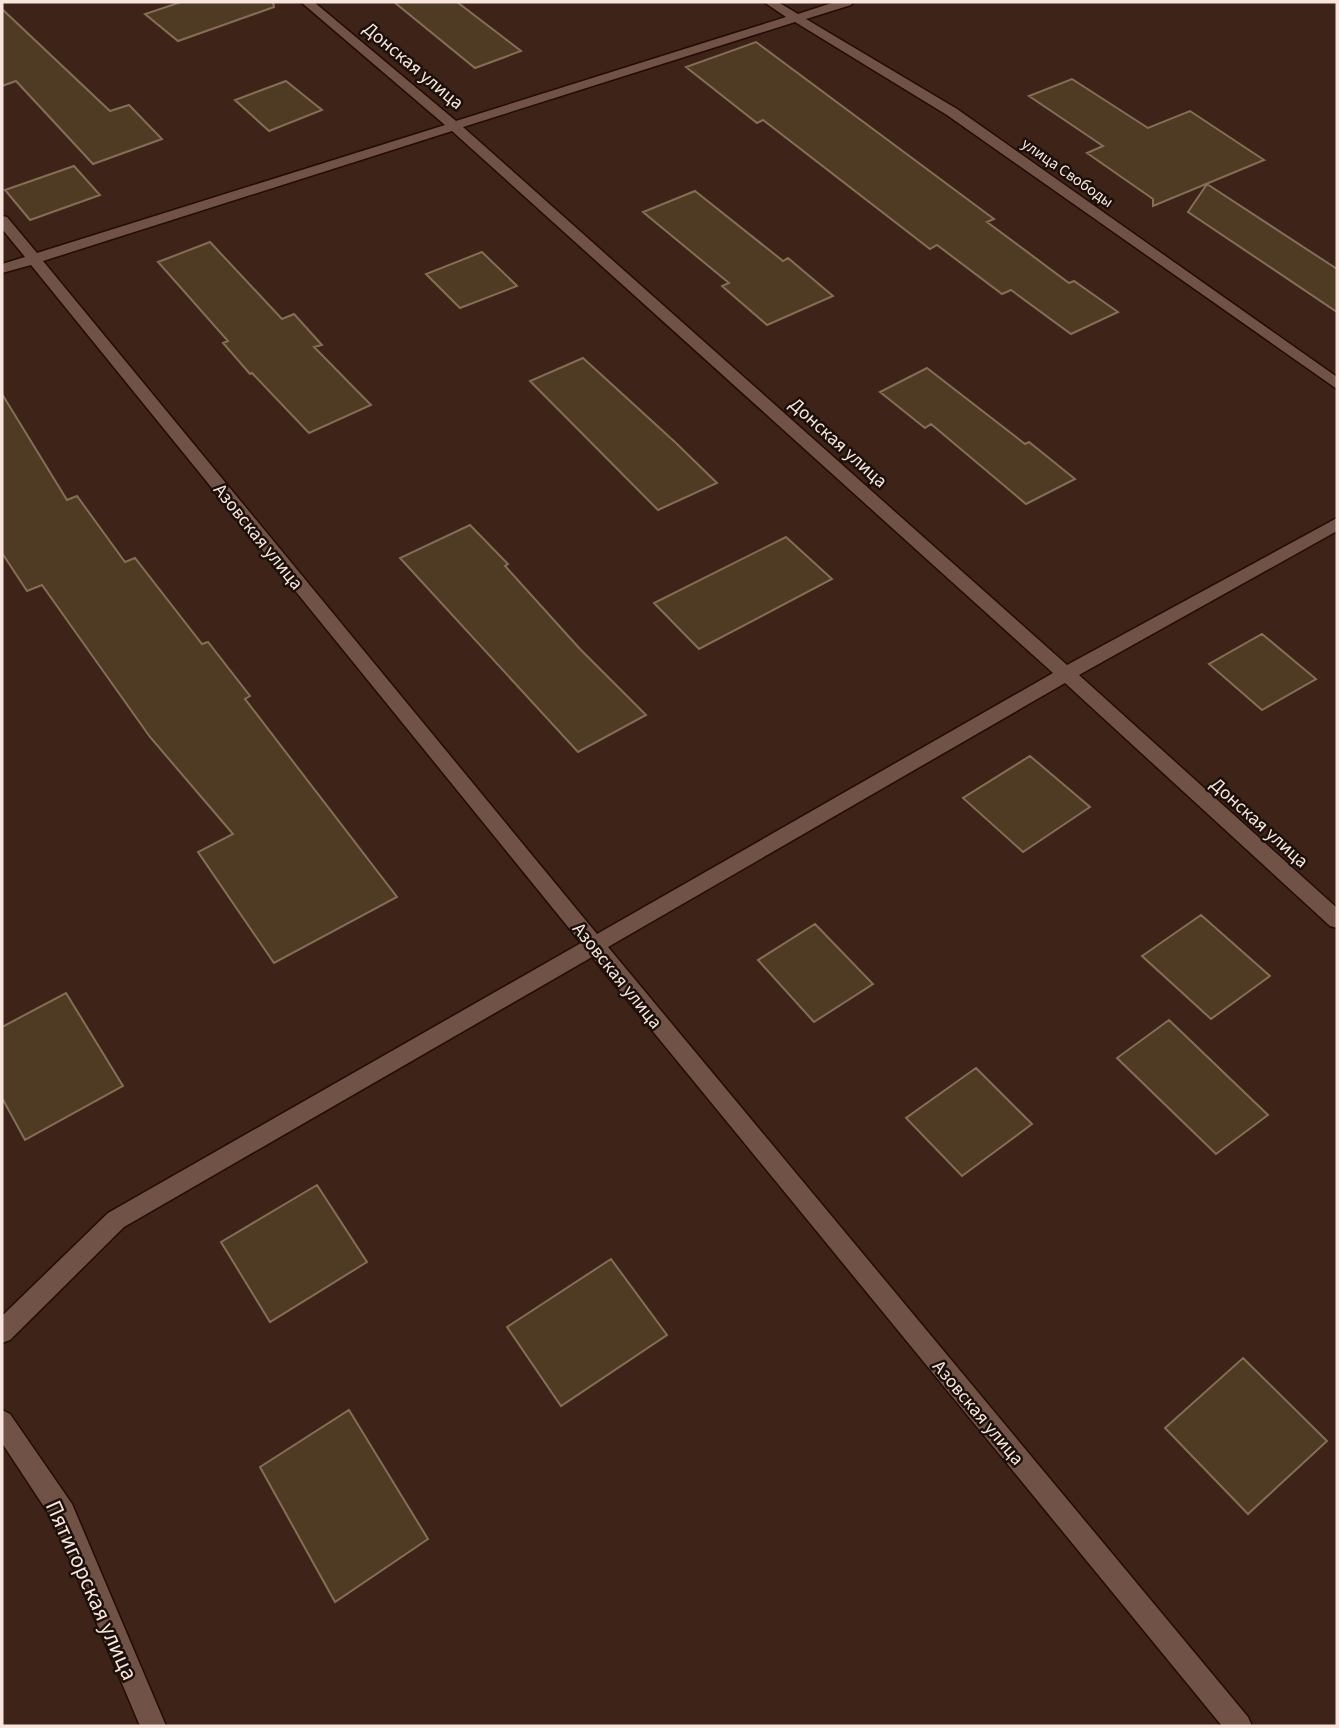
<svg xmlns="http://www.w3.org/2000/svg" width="1339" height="1728" font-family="'Source Sans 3',sans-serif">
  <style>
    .building { fill: #4f3b24; stroke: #846e56; stroke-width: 2 }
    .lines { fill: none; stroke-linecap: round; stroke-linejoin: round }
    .minor-casing { stroke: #240b03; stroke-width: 3 }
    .minor { fill: #715247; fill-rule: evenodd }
    .labels { text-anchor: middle; stroke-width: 5; stroke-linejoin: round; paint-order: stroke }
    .far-street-label { font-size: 16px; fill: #f8e5de; stroke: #1c100b }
    .street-label { font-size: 19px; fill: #f8e5de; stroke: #1c100b }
    .near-street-label { font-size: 23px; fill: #f8e5de; stroke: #1c100b }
  </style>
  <rect width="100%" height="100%" fill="#3e2319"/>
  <!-- building -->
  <path class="building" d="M 181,2 L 273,2 L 274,7 L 178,41 L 145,14 Z
    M 394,2 L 457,2 L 521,51 L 475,68 Z
    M 2,9 L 110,111 L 129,105 L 162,139 L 93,164 L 16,81 L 2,86 Z
    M 756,42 L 994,219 L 987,222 L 1069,283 L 1074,281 L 1118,312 L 1071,334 L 1011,290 L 1002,294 L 937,245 L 930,249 L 763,120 L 757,123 L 686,67 Z
    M 1072,79 L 1148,128 L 1190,111 L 1264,160 L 1153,206 L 1153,199 L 1087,153 L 1103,146 L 1029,96 Z
    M 286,81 L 322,110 L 269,131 L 235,100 Z
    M 74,166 L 100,195 L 30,220 L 5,190 Z
    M 1207,184 L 1337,269 L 1337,312 L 1188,212 Z
    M 695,191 L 783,261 L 788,258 L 833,296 L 767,325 L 722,286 L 729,283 L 643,212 Z
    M 210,242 L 282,319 L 294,314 L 322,345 L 314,347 L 371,405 L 309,433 L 252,373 L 250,374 L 223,343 L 228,341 L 158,262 Z
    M 482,252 L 517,286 L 460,308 L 426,274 Z
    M 583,358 L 676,443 L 717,483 L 658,510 L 530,381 Z
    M 927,368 L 1025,444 L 1029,442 L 1075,479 L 1026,504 L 931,424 L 925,428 L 880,392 Z
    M 2,394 L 67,500 L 77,496 L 125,562 L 135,558 L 202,644 L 208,642 L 250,696 L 245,699 L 397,897 L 274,963 L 198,852 L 233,834 L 150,737 L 42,585 L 27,591 L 2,553 Z
    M 470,525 L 508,564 L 505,566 L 580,649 L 646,715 L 578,752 L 400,558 Z
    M 786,537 L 832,579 L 699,649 L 654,603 Z
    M 1262,634 L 1316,679 L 1262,710 L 1209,664 Z
    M 1030,756 L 1090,807 L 1023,852 L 963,798 Z
    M 1201,915 L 1270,976 L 1211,1019 L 1142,956 Z
    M 815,924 L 873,984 L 814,1022 L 758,960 Z
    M 66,993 L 123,1086 L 25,1140 L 2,1098 L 2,1027 Z
    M 1169,1020 L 1268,1115 L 1216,1154 L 1117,1058 Z
    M 976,1068 L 1032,1124 L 962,1176 L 906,1118 Z
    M 317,1185 L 367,1262 L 270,1322 L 221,1242 Z
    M 611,1259 L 667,1335 L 561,1406 L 507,1327 Z
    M 1243,1358 L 1327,1441 L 1248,1514 L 1165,1428 Z
    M 349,1410 L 428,1539 L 335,1602 L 260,1467 Z"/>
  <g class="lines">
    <defs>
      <path id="minor" d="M 301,2 L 314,2 L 456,121 L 786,17 L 764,2 L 778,2 L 798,14 L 835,2 L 853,2 L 851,5 L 806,19 L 957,109 L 1337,377 L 1337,389 L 947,115 L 795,22 L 463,127 L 1067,665 L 1337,518 L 1337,531 L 1079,675 L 1337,908 L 1337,928 L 1330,926 L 1065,683 L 608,947 L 1248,1717 L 1252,1726 L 1222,1726 L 592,957 L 124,1227 L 10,1340 L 2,1343 L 2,1316 L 108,1213 L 581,943 L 31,265 L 2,273 L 2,264 L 25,257 L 2,229 L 2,216 L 7,217 L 37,253 L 445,125 ZM 452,131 L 1053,673 L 597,934 L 43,261 Z
        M 2,1410 L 10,1414 L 72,1504 L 166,1726 L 140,1726 L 54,1522 L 2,1443 Z"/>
    </defs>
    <!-- minor casing -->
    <use href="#minor" class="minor-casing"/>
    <!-- minor -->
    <use href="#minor" class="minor"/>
  </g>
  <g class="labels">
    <!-- far-street labels -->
    <g class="far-street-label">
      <text transform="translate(1068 172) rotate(35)" y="6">улица Свободы</text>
    </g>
    <!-- street labels -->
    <g class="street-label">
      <text transform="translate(414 65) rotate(40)" y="7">Донская улица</text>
      <text transform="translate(839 442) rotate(42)" y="7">Донская улица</text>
      <text transform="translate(259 536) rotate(51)" y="7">Азовская улица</text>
      <text transform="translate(1260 822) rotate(42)" y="7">Донская улица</text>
      <text transform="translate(618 975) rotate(51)" y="7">Азовская улица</text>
      <text transform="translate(979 1412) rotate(50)" y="7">Азовская улица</text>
    </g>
    <!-- near-street labels -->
    <g class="near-street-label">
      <text transform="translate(92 1590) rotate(66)" y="8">Пятигорская улица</text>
    </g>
  </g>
  <!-- border -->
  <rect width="1339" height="1728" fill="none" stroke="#f8e5de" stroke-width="7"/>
</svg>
